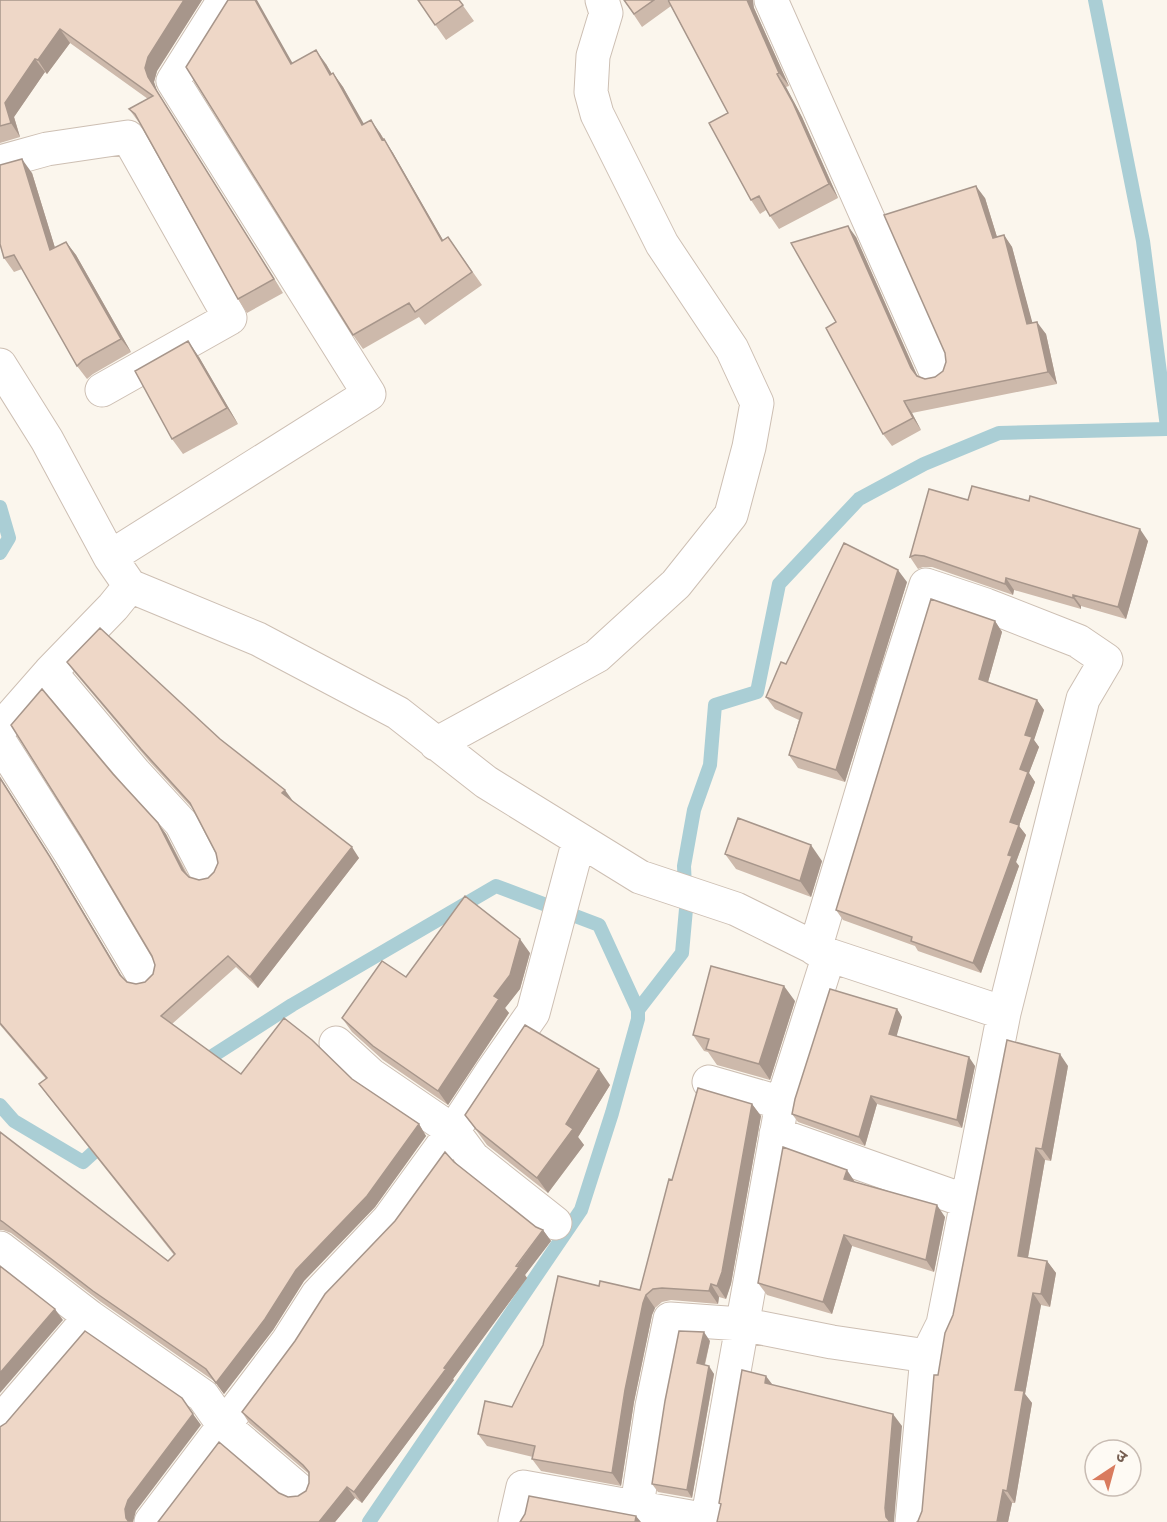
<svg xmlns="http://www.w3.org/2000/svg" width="1167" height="1522" font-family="Quicksand,'Noto Sans Devanagari',sans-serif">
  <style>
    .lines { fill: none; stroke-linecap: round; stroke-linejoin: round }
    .stream { stroke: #aaced5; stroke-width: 14 }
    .street-casing { stroke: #cdbfb3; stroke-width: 35 }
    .street { stroke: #fff; stroke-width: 33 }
    .wall { fill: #cdb9ab }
    .shaded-wall { fill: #a7968b }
    .building { fill: #eed7c7; stroke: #a7968b; stroke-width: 1.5 }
  </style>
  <rect width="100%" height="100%" fill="#fbf6ed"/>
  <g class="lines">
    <!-- stream -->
    <path class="stream" d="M 1095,0 L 1143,241 L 1167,427
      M 0,507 L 9,538 L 0,553
      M 638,1010 L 682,953 L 686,909 L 684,866 L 694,810 L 710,765 L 715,705 L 757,692 L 779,584 L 859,499 L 924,464 L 999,433 L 1167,429
      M 200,1064 L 292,1005 L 496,886 L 599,925 L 638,1010 L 638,1019 L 612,1113 L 581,1210 L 369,1522
      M 0,1105 L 14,1121 L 83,1162 L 106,1141"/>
    <defs>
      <path id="street" d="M 771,0 L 936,372
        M 0,162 L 47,149 L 128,137 L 230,318 L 102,390
        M 0,365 L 47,440 L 110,557 L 130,586 L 258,639 L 398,713 L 486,782 L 640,877 L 736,909 L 829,955 L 1004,1013
        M 110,557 L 369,394 L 173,81 L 224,0
        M 50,672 L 135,773 L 181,823 L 207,873
        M 0,732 L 1,728 L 50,672 L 113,607 L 130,586
        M 0,742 L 74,859 L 144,977
        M 436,744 L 597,656 L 676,584 L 731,515 L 749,447 L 757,403 L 732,349 L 662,244 L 597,114 L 591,92 L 593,56 L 606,13 L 602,0
        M 815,949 L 894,684 L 926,585 L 986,605 L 1078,641 L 1106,660 L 1083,699 L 1004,1013 L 943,1324 L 927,1356 L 912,1522
        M 336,1043 L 371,1075 L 453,1131 L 473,1158 L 555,1223
        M 709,1082 L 782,1103
        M 776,1134 L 966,1201
        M 0,1248 L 90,1317 L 203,1396 L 224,1426 L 299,1490
        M 0,1422 L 90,1317
        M 637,1506 L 652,1406 L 670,1319 L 741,1324 L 832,1342 L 927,1356
        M 151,1522 L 288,1341 L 318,1294 L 389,1219 L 453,1131 L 491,1073 L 533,1013 L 579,840
        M 515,1522 L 523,1487 L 707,1520
        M 707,1522 L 782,1103 L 829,955"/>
    </defs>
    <!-- street casing -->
    <use href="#street" class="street-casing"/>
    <!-- street -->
    <use href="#street" class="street"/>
  </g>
  <!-- wall -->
  <path class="wall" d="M 0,0 L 202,0 L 157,71 L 154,82 L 157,91 L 283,293 L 247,313 L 238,299 L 140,124 L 129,109 L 148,99 L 70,43 L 47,74 L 45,72 L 14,117 L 20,137 L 0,143 Z
    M 418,0 L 459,0 L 474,21 L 446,40 Z
    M 624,0 L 667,0 L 670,4 L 754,8 L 789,86 L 786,87 L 802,117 L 838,198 L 779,229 L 766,210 L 760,214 L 751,200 L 728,113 L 671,6 L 642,27 Z
    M 293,64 L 326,64 L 332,74 L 333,73 L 343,87 L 363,124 L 380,133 L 393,153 L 443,240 L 448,237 L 482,285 L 425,325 L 419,317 L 363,349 L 353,335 Z
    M 32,173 L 55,248 L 66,242 L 76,255 L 131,352 L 93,374 L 87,379 L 77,366 L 22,269 L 14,272 L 4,258 Z
    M 985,198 L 997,237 L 1004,235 L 1012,247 L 1032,323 L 1046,334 L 1057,384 L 912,413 L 921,430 L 892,446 L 883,434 L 836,322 L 856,237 L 917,375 L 925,379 L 935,377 L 943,371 L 946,362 Z
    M 199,357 L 238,424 L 183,454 L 172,439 Z
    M 968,500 L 1148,541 L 1126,619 L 1081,606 L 1081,609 L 1014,590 L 1013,595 L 932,567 L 923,567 L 918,569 L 910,557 Z
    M 907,582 L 845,782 L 798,768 L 789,755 L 799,720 L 775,709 L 766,697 L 786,664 Z
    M 995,621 L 1002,632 L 988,682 L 1037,700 L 1044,710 L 1034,740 L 1039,747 L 1029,773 L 1035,782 L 1019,826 L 1026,835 L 1016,862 L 1019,866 L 981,973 L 918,951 L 915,946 L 843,920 L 836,910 Z
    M 67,662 L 220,739 L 359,858 L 258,988 L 236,967 L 172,1024 L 241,1074 L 352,1079 L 419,1124 L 426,1136 L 375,1207 L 304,1281 L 273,1330 L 224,1394 L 214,1381 L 101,1302 L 11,1233 L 3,1230 L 0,1230 L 0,1132 L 168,1261 L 174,1255 L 47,1095 L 39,1084 L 46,1079 L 0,1025 L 0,777 L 58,869 L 123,978 L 127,982 L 136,984 L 145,982 L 153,974 L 155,965 L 113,774 L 158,823 L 166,834 L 189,877 L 199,880 L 208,878 L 214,872 L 218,863 L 216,853 L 193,809 L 149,761 L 75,673 Z
    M 725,854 L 822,861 L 811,897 L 736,869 Z
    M 530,953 L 520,989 L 505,1008 L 509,1013 L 448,1105 L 383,1060 L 352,1032 L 342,1018 L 406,977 Z
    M 795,1001 L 770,1080 L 717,1065 L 708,1052 L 704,1051 L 693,1035 Z
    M 897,1009 L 902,1017 L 896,1036 L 975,1066 L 962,1128 L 877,1104 L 865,1146 L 798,1122 L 792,1114 Z
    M 1068,1066 L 1051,1161 L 1045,1160 L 1028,1258 L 1047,1261 L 1056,1273 L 1050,1307 L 1041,1305 L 1025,1394 L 1032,1403 L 1015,1503 L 1012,1503 L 1008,1522 L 917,1522 L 918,1521 L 922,1511 L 938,1375 Z
    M 610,1085 L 578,1137 L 584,1145 L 548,1193 L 487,1145 L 465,1115 Z
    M 752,1104 L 761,1116 L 731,1284 L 726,1299 L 719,1297 L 718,1304 L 671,1300 L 662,1302 L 655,1308 L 652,1315 L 634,1402 L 621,1486 L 541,1471 L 532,1459 L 533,1457 L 487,1446 L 478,1434 L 512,1407 L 599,1286 L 640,1290 L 672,1180 Z
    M 454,1162 L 536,1227 L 543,1230 L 551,1241 L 525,1275 L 527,1278 L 453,1379 L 454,1380 L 362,1503 L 355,1498 L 335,1522 L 158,1522 L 279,1493 L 288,1497 L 298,1496 L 306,1491 L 309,1483 L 309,1474 L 249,1423 L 242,1412 Z
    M 855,1182 L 945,1217 L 934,1272 L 852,1246 L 832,1314 L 767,1295 L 758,1283 Z
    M 710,1341 L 705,1365 L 714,1374 L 692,1498 L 658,1492 L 652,1484 Z"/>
  <!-- shaded-wall -->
  <path class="shaded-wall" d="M 184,0 L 202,0 L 157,71 L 154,82 L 157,91 L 283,293 L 274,279 L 148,77 L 145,68 L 148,57 Z
    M 255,0 L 257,0 L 301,78 L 291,64 Z
    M 747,0 L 753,0 L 754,8 L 789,86 L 779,73 Z
    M 60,29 L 70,43 L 47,74 L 38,60 Z
    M 316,50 L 326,64 L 340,88 L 330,75 Z
    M 35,59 L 45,72 L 14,117 L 20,137 L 11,123 L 5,103 Z
    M 333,73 L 343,87 L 372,138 L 362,125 Z
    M 777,74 L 786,87 L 802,117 L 838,198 L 829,184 Z
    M 371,120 L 380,133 L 392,154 L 382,140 Z
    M 384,139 L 393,153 L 451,254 L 442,241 Z
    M 22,159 L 32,173 L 60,264 L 50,250 Z
    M 976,186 L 985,198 L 1001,250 L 993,238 Z
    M 848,226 L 856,237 L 919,380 L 911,368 Z
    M 1004,235 L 1012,247 L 1036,336 L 1027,324 Z
    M 66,242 L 76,255 L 131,352 L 121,339 Z
    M 1037,322 L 1046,334 L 1057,384 L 1048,372 Z
    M 188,341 L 199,357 L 238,424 L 227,408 Z
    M 904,401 L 912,413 L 921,430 L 913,418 Z
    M 1140,529 L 1148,541 L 1126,619 L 1118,607 Z
    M 898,570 L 907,582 L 845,782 L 836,770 Z
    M 1006,578 L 1014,590 L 1013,595 L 1005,584 Z
    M 1073,595 L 1081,606 L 1081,609 L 1073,598 Z
    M 995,621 L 1002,632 L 986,689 L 979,679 Z
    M 1037,700 L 1044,710 L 1034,740 L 1039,747 L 1029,773 L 1035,782 L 1019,826 L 1026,835 L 1016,862 L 1019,866 L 981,973 L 973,963 L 1010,822 L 1020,769 L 1025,735 Z
    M 0,777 L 58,869 L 128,987 L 120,975 Z
    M 285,790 L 293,801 L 282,793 Z
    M 158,823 L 166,834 L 190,882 L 182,870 Z
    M 811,845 L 822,861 L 811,897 L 800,881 Z
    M 352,847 L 359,858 L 258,988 L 250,977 Z
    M 520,939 L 530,953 L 520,989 L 505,1008 L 509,1013 L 448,1105 L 438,1091 L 494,996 Z
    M 784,986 L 795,1001 L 770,1080 L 759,1064 Z
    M 897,1009 L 902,1017 L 895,1042 L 889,1034 Z
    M 1060,1054 L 1068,1066 L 1051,1161 L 1042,1149 Z
    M 969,1057 L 975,1066 L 962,1128 L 957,1120 Z
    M 599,1069 L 610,1085 L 578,1137 L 584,1145 L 548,1193 L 537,1178 L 566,1124 Z
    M 871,1096 L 877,1104 L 865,1146 L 859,1137 Z
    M 752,1104 L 761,1116 L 731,1284 L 726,1299 L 717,1286 Z
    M 419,1124 L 426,1136 L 375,1207 L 304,1281 L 273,1330 L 224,1394 L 216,1383 L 296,1270 Z
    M 1036,1148 L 1045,1160 L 1026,1268 L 1018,1256 Z
    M 847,1170 L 855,1182 L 844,1179 Z
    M 937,1205 L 945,1217 L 934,1272 L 926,1260 Z
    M 543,1230 L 551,1241 L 525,1275 L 527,1278 L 453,1379 L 454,1380 L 362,1503 L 354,1492 L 444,1368 Z
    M 844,1235 L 852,1246 L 832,1314 L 823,1302 Z
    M 1047,1261 L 1056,1273 L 1050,1307 L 1041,1294 Z
    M 711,1284 L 719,1297 L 718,1304 L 709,1291 Z
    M 1033,1293 L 1041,1305 L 1025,1394 L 1032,1403 L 1015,1503 L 1007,1491 L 1015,1390 Z
    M 646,1295 L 655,1308 L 652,1315 L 634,1402 L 621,1486 L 612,1473 L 625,1390 L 643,1303 Z
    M 55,1309 L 63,1320 L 0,1393 L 0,1373 Z
    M 704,1332 L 710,1341 L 703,1371 L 697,1363 Z
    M 709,1366 L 714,1374 L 692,1498 L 687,1490 Z
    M 766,1376 L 775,1388 L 765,1383 Z
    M 193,1414 L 201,1425 L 136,1511 L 133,1522 L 129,1522 L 126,1518 L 125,1509 L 128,1500 Z
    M 893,1414 L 902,1426 L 894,1522 L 890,1522 L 886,1517 L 885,1508 Z
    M 347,1487 L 355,1498 L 335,1522 L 319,1522 Z
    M 1003,1490 L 1012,1503 L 1008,1522 L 997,1522 Z
    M 636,1516 L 641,1522 L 635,1522 Z"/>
  <!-- building -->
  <path class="building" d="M 0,0 L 184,0 L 148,57 L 145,68 L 148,77 L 274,279 L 238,299 L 135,114 L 129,109 L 153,96 L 60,29 L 38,60 L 35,59 L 5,103 L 11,123 L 0,126 Z
    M 228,0 L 255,0 L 291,64 L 316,50 L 330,75 L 333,73 L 362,125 L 371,120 L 382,140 L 384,139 L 442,241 L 448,237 L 472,272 L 415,312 L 409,303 L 353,335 L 186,67 Z
    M 418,0 L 459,0 L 463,5 L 435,25 Z
    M 624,0 L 654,0 L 634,14 Z
    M 668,0 L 747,0 L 779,73 L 777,74 L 793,103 L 829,184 L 770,216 L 759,196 L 751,200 L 709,123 L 728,113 Z
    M 22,159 L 50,250 L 66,242 L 121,339 L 83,360 L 77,366 L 14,255 L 4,258 L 0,244 L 0,165 Z
    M 976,186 L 993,238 L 1004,235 L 1027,324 L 1037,322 L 1048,372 L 904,401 L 913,418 L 883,434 L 826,328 L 836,322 L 791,243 L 848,226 L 911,368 L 917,376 L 925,379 L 935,377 L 943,371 L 946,362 L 945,353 L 884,215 Z
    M 188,341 L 227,408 L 172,439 L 135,371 Z
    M 972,486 L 1029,501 L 1030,496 L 1140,529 L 1118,607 L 1073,595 L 1073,598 L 1006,578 L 1005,584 L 924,556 L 915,555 L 910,557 L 929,489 L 968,500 Z
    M 844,543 L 898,570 L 836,770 L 789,755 L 802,713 L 766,697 L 781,662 L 786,664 Z
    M 931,599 L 995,621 L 979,679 L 1037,700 L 1025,735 L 1032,737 L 1020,769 L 1028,772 L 1010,822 L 1019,825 L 1008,855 L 1012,856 L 973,963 L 911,941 L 912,937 L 836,910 Z
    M 100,628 L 220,739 L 285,790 L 282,793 L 352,847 L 250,977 L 228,956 L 161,1016 L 241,1074 L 284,1018 L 312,1040 L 352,1079 L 419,1124 L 367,1196 L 296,1270 L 265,1319 L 216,1383 L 206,1369 L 93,1291 L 3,1222 L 0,1220 L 0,1132 L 168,1261 L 175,1254 L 39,1084 L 47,1078 L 0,1023 L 0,778 L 50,857 L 120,975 L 127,982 L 136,984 L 145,982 L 153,974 L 155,965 L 152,956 L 82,838 L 11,725 L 42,689 L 113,774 L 158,823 L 182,870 L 189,877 L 199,880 L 208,878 L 214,872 L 218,863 L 216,853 L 190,803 L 141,749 L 67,662 Z
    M 738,818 L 811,845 L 800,881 L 725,854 Z
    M 465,896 L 520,939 L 510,975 L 494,996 L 499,999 L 438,1091 L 373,1046 L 342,1018 L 382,961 L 406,977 Z
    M 711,966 L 784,986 L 759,1064 L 706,1049 L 709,1039 L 693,1035 Z
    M 830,989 L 897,1009 L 889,1034 L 969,1057 L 957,1120 L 871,1096 L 859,1137 L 792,1114 L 795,1099 Z
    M 525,1025 L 599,1069 L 566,1124 L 573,1129 L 537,1178 L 476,1129 L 465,1115 Z
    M 1007,1040 L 1060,1054 L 1042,1149 L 1036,1148 L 1018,1256 L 1047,1261 L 1041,1294 L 1033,1293 L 1015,1390 L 1024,1391 L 1007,1491 L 1003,1490 L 997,1522 L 917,1522 L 918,1521 L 922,1511 L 934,1375 L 938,1375 L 945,1333 L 953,1315 Z
    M 698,1088 L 752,1104 L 722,1272 L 717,1286 L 711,1284 L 709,1291 L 662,1288 L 653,1289 L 646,1295 L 643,1303 L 625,1390 L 612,1473 L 532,1459 L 535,1446 L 478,1434 L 485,1401 L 512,1407 L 543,1345 L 558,1276 L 599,1286 L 600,1281 L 640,1290 L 669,1179 L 672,1180 Z
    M 783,1147 L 847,1170 L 844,1179 L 937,1205 L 926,1260 L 844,1235 L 823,1302 L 758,1283 Z
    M 445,1152 L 454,1162 L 536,1227 L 543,1230 L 516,1266 L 519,1267 L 444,1368 L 446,1369 L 354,1492 L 347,1487 L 319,1522 L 158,1522 L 219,1442 L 279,1493 L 288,1497 L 298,1496 L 306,1491 L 309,1483 L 309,1472 L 303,1465 L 242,1412 L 295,1341 L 325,1294 L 395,1221 Z
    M 0,1266 L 55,1309 L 0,1373 Z
    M 85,1331 L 182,1398 L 193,1414 L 128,1500 L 125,1509 L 126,1518 L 129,1522 L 0,1522 L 0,1427 L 6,1423 Z
    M 679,1331 L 704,1332 L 697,1363 L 709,1366 L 687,1490 L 652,1484 L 665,1401 Z
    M 742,1370 L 766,1376 L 765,1383 L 893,1414 L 885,1508 L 886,1517 L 890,1522 L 717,1522 L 721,1504 L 719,1503 Z
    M 529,1496 L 636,1516 L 635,1522 L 520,1522 L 525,1514 Z"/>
  <!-- north arrow -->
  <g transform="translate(1113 1468) rotate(36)"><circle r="28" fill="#fefaf4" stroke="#c8bcb3" stroke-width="1.5"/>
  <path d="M0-4.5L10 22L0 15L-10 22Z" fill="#d97b5e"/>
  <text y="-9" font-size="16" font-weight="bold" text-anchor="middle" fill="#765e51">उ</text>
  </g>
</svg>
